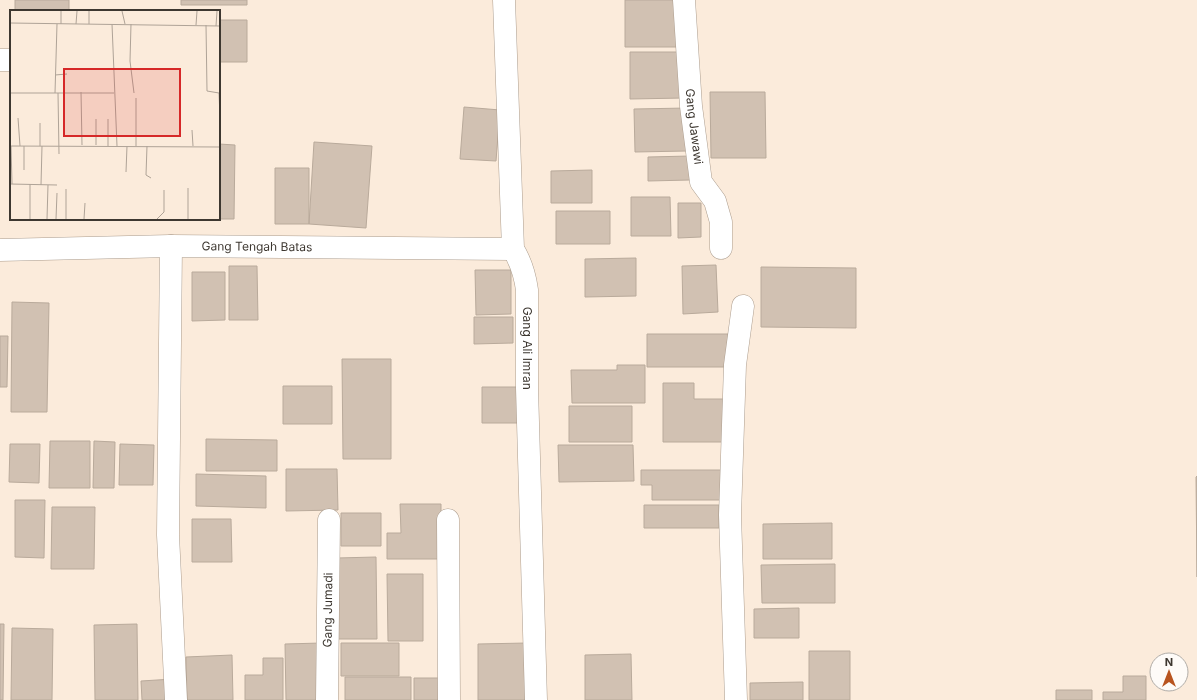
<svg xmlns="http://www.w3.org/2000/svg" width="1197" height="700" font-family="Inter,sans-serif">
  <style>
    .building { fill: #d1c1b2; stroke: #b9aa9b }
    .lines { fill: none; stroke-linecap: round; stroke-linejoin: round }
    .street-casing { stroke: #ac9d8e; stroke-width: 23 }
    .street { stroke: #fff; stroke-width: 22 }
    .labels { text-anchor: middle; stroke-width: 3; stroke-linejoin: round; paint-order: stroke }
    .street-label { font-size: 12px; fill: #3d3730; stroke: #fefbf8 }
    .inset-road { fill: none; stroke: #afa397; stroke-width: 1 }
    .view { fill: #d62828; fill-opacity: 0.15; stroke: #d62828; stroke-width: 2 }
    .inset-edge { fill: none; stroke: #3d3730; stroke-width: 2 }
  </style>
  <rect width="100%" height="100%" fill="#fbebdb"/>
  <!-- building -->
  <path class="building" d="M 15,0 L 69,0 L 69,10 L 15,10 Z
    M 181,0 L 247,0 L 247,5 L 181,5 Z
    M 625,0 L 678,0 L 678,47 L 625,47 Z
    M 219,20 L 247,20 L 247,62 L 219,62 Z
    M 630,52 L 683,52 L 684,98 L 630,99 Z
    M 710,92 L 765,92 L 766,158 L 711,158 Z
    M 464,107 L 500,110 L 496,161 L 460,159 Z
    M 687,108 L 687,151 L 635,152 L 634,109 Z
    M 314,142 L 372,146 L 366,228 L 309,224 Z
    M 219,144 L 235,145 L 234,219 L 219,219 Z
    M 690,156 L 690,180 L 648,181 L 648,157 Z
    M 275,168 L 309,168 L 309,224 L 275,224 Z
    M 592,170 L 592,203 L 551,203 L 551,171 Z
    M 631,197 L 670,197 L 671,236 L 631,236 Z
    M 678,203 L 701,203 L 701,237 L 678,238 Z
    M 556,211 L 610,211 L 610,244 L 556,244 Z
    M 636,258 L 636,296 L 585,297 L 585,259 Z
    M 716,265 L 718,312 L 683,314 L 682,266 Z
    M 229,266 L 257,266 L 258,320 L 229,320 Z
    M 761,267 L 856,268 L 856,328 L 761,327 Z
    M 475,270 L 511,270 L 511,314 L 476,315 Z
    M 192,272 L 225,272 L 225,320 L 192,321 Z
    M 12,302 L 49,303 L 47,412 L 11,412 Z
    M 474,317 L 513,317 L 513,343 L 474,344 Z
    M 647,334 L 728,334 L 728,367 L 647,367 Z
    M 0,336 L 8,336 L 7,387 L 0,387 Z
    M 342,359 L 391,359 L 391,459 L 343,459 Z
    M 617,365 L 645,365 L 645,403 L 572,403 L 571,370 L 617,370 Z
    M 663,383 L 694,383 L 694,399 L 723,399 L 723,442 L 663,442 Z
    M 283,386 L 332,386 L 332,424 L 283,424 Z
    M 482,387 L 523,387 L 523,423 L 482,423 Z
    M 569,406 L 632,406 L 632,442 L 569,442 Z
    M 206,439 L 277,440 L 277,471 L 206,471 Z
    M 50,441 L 90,441 L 90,488 L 49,488 Z
    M 94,441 L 115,442 L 114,488 L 93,488 Z
    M 10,444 L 40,444 L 39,483 L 9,482 Z
    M 120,444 L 154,445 L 153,485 L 119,485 Z
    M 558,445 L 633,445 L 634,481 L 559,482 Z
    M 286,469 L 337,469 L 338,510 L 286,511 Z
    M 641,470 L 722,470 L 722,500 L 652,500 L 652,485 L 641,485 Z
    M 196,474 L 266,476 L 266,508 L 196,506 Z
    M 1197,476 L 1197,577 L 1196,477 Z
    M 15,500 L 45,500 L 44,558 L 15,557 Z
    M 400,504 L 441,504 L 441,559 L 387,559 L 387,533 L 401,533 Z
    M 644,505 L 719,505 L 719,528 L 644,528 Z
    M 52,507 L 95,507 L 94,569 L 51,569 Z
    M 341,513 L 381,513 L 381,546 L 341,546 Z
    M 192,519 L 231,519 L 232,562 L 192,562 Z
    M 832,523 L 832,559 L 763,559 L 763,524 Z
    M 376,557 L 377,639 L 337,639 L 337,558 Z
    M 835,564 L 835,603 L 762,603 L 761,565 Z
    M 387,574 L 423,574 L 423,641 L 388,641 Z
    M 799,608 L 799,638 L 754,638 L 754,609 Z
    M 0,624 L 4,624 L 3,700 L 0,700 Z
    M 137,624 L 138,700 L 95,700 L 94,625 Z
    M 12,628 L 53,629 L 52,700 L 11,700 Z
    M 321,643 L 321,700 L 286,700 L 285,644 Z
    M 341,643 L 399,643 L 399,676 L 341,676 Z
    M 527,643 L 528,700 L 478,700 L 478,644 Z
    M 809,651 L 850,651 L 850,700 L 809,700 Z
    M 631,654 L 632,700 L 585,700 L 585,655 Z
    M 232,655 L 233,700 L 187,700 L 186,657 Z
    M 263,658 L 283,658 L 283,700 L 245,700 L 245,675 L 263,675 Z
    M 1123,676 L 1146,676 L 1146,700 L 1103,700 L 1103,692 L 1123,692 Z
    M 345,677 L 411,677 L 411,700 L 345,700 Z
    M 414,678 L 443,678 L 443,700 L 414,700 Z
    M 173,679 L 174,700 L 142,700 L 141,681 Z
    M 803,682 L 803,700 L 750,700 L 750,683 Z
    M 1056,690 L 1092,690 L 1092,700 L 1056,700 Z"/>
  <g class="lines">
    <defs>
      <g id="street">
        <path id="s1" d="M 504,0 L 513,249 C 521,262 525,275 527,290 L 527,388 L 536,700"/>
        <path id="s2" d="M 684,0 L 691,106 L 701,182 L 715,201 L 721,222 L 721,248"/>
        <path d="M 0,60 L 11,60"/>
        <path d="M 171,246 L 168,535 L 176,700"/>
        <path id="s3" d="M 0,250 L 171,246 L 513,249"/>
        <path d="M 448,520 L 449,700"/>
        <path id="s4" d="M 327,700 L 329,520"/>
        <path d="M 736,700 L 730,515 L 735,365 L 743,306"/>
      </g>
    </defs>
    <!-- street casing -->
    <use href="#street" class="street-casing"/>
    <!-- street -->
    <use href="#street" class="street"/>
  </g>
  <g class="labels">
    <!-- street labels -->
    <g class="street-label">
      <text dy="4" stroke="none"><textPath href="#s2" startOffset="127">Gang Jawawi</textPath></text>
      <text dy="4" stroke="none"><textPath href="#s3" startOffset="257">Gang Tengah Batas</textPath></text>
      <text dy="4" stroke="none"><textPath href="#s1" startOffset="351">Gang Ali Imran</textPath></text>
      <text dy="4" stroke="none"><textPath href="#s4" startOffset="90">Gang Jumadi</textPath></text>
    </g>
  </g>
  <!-- overview -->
  <g transform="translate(10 10)">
    <rect width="210" height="210" fill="#fbebdb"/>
    <path class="inset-road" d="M 112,1 L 115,14M 0,13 L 210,16M 51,14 L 51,1M 66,14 L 67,1M 79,14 L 79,1M 102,14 L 107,136M 121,14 L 120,51 L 124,83M 186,15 L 187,1M 196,15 L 197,81 L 209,83 L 210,107M 206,16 L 207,1M 45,65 L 57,64M 71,82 L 72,135M 0,83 L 104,83M 45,83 L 47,14M 48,83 L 49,144M 8,108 L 10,136M 98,109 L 98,136M 30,113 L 30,136M 210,117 L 210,147M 182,120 L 183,136M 86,135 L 86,109M 0,136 L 210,137M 1,136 L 2,174M 14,136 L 14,160M 126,136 L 126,88M 137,136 L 136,165 L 141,168M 116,162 L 117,136M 0,174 L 47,175M 20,174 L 20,209M 31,175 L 32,136M 178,178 L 178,209M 37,209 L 38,175M 46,209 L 47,183M 56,209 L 56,179M 74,209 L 75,193M 147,209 L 154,202 L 154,180"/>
    <path class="view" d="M 54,59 L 170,59 L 170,126 L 54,126 Z"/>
    <rect width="210" height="210" class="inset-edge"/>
  </g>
  <!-- north arrow -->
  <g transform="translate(1169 672)"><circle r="19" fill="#fefbf8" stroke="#b1ada8"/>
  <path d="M0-3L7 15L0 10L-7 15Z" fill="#b8541f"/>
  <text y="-6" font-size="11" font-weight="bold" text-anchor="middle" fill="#3d3730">N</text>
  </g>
</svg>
